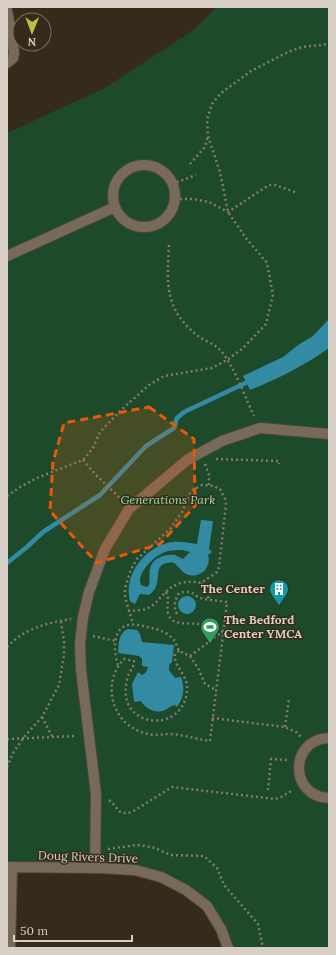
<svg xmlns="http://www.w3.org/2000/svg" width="336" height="955" font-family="Lora,serif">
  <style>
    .green { fill: #1d4a2b }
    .water { fill: #328ba2; fill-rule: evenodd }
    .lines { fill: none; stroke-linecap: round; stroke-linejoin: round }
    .stream { stroke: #328ba2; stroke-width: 4.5 }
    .minor-casing { stroke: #52483b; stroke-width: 12 }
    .path { stroke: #847a6d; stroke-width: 2.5; stroke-dasharray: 2 3; stroke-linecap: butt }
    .minor { stroke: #786a59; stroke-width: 10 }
    .marked { fill: #e8590c; fill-opacity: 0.2; stroke: #e8590c; stroke-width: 3; stroke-dasharray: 8 5; stroke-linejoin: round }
    .labels { text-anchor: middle; stroke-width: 3; stroke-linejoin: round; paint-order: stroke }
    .park-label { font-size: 12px; font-style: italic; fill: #8de1a3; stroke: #362a1b }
    .poi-label { font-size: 12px; font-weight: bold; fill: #d8d0c6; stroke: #362a1b; text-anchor: end }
    .street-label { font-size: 12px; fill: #d8d0c6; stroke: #362a1b }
  </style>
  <rect width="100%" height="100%" fill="#362a1b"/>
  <!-- green -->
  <path class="green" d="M 217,7 L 329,7 L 329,948 L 228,948 L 207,906 L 186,890 L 135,870 L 7,867 L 7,133 L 105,88 L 192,31 Z"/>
  <!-- water -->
  <path class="water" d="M 329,319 L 329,348 C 305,365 278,379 250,390 L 243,376 L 283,357 L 298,345 L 313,336 Z
    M 201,520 L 213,521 L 209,549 L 212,552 L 208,555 C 212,568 199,580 186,574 C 181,571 178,566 174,563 C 170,562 165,563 162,565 C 154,571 163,585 149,595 L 140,594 L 135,604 L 130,601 C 123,574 146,546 172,542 C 180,541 189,543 197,544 ZM 182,550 L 190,552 L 183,559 C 180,558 178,556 175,555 C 165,554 152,558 150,569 C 149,574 150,580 149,585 L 147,587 L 141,585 C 136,574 153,557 163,553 C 168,550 176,550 182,550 Z
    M178 605a9 9 0 1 1 18 0a9 9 0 1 1-18 0Z
    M 128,629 L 137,630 L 140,634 L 142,642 L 174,645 L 172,662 L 169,665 L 169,670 L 175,678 L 181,677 C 185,688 184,697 177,707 L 175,705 C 170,706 168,709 163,711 C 154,713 145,708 141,701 L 135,702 L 134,701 L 132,684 L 138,672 L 142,675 C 146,673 147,671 148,667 L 142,666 L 142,659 L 139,656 L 118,653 C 119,644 118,633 128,629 Z"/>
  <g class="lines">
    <!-- stream -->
    <path class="stream" d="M 7,563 L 27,547 L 43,532 L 100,495 L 146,446 L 174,428 L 177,418 L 184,412 L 252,380"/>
    <defs>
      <path id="minor" d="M 7,11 L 9,22
        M 7,23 L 9,22 L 14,53 L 13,58 L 7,63
        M113 196a31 31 0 1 1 62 0a31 31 0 1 1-62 0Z
        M 7,256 L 115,207
        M 329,738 C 289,739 289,797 329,798
        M 7,867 L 101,868 L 135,870 L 161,877 L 186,890 L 207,906 L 221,929 L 228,948
        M 95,868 L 96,794 L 81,670 L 80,644 L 83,617 L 89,592 L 105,549 L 129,509 L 187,460 L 222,441 L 260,428 L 329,434
        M 10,948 L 12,867"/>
    </defs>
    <!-- minor casing -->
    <use href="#minor" class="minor-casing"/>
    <!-- path -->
    <path class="path" d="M 190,164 L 205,147 L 208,136
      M 172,184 L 196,175
      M 175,199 L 193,199 L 209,202 L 228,212 L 269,185 L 275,185 L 295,192
      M 169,245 C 167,284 164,309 198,336 C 205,341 215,344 221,351 C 234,366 245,397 254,416
      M 216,459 L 279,461 L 279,464
      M 83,460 L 96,475 L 122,500
      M 205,464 L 209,475 L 209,485
      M 7,496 L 20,487 L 39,477 L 83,460 L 93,448 L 100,432 L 120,411 L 149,385 L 164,376 L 212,368 L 227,360 L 242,349 L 266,324 L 273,295 L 267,263 L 246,238 L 228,212 L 220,172 L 208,136 L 207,120 L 212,104 L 220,94 L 251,71 L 288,52 L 302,47 L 329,44
      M 201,583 L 209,599
      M 166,592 C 170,600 166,605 168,613 C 172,627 188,622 198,624 C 206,626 215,629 223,632
      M 128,611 C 135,610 144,611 150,607 C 157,603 160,597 166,592 C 175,582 189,580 201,583 L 217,572 L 219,567 L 226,504 L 225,499 L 220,489 L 214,486 L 202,485 L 191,491 L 182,512 L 170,529 L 137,559 L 131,569 L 125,588 L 125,597 L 133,624
      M 177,614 C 173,606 175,600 179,593 C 195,589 193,597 204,599 C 211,600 219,601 227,602 L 210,741 C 197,739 184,735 171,734 C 165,734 160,735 155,735 C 132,733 115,718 112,695 C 110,683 115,668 124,659 L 134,661 C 134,666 132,668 130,672 C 126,679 125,689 126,697 C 132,728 178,729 186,697 C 192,675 173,669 175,654 L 179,651
      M 93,636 L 116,641
      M 7,647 C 25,628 47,623 71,619
      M 190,656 L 222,632
      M 118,665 C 114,653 112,632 125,626 C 132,623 140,625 146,627 C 156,628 167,632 174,640 C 176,643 177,647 179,651 L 190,656 L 198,668 L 205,684 L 216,690
      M 42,717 L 52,736
      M 212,718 L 285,727 L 296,732 L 301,737
      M 285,727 L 289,699
      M 7,739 L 76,736
      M 7,767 L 13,753 L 24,737 L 42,717 L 59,685 L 64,655 L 64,642 L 61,621
      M 268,790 L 271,759 L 287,760
      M 109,800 C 119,807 116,816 132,812 L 172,787 L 275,799 L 281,797 L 293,790
      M 108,849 L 137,845 L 152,847 L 171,855 L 204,856 L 217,868 L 224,885 L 258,924 L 263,948
      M 329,948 L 329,944"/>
    <!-- minor -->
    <use href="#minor" class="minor"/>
  </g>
  <!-- marked area -->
  <path class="marked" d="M 149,407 L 194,439 L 195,506 L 160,544 L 97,563 L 50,511 L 53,462 L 64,423 Z"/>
  <!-- icons -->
  <defs>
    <symbol id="building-pin" viewBox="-11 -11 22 30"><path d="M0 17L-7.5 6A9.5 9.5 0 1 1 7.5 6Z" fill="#0f9aa8" stroke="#362a1b"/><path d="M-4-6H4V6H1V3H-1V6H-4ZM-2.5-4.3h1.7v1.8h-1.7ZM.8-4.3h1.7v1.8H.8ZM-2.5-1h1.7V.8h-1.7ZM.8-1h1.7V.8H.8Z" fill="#fff"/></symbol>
    <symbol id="stadium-pin" viewBox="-11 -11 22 30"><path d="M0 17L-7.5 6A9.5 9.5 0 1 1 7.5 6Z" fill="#2e9e5b" stroke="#362a1b"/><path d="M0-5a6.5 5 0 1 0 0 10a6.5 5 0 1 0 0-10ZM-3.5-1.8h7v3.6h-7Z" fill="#fff"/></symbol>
  </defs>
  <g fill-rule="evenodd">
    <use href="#building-pin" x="268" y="578" width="22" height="30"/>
    <use href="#stadium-pin" x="199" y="616" width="22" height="30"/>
  </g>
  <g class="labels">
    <!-- park labels -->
    <g class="park-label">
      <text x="168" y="504">Generations Park</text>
    </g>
    <!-- poi labels -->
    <g class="poi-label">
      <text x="265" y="593">The Center</text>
      <text x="224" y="624" text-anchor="start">The Bedford<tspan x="224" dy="14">Center YMCA</tspan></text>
    </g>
    <!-- street labels -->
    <g class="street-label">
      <text transform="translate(88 857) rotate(2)" y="4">Doug Rivers Drive</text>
    </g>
  </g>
  <!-- border -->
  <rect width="336" height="955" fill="none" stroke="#d8d0c6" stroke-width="16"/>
  <!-- north arrow -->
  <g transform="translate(32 32) rotate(181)"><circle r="19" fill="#362a1b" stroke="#776c5f"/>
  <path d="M0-3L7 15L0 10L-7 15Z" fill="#bfbe42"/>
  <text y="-6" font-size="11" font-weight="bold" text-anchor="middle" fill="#d8d0c6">N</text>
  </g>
  <!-- scale -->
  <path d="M14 935v6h118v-6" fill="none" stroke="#d8d0c6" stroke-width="2"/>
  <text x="20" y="935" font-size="12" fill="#d8d0c6" stroke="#362a1b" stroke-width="3" paint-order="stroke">50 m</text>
</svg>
